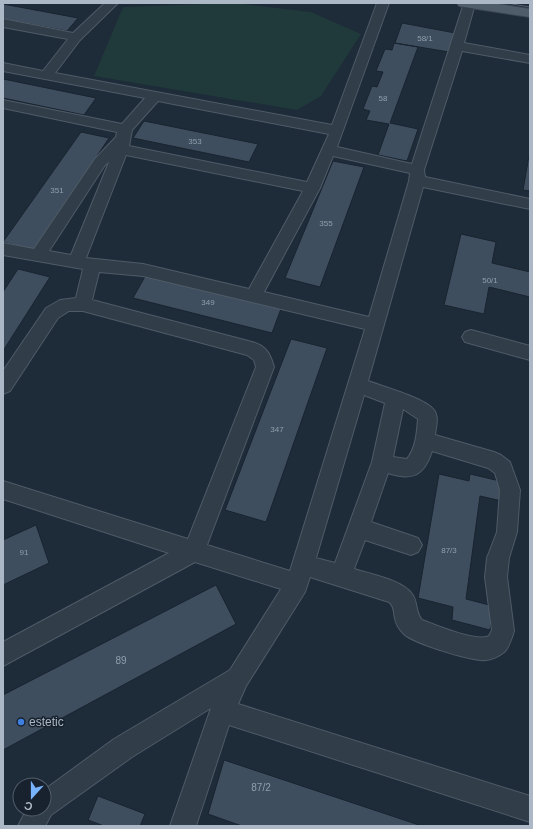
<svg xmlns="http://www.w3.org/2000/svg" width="533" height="829" font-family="Helvetica,sans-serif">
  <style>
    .green { fill: #20393a }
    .building { fill: #3f4e5e; stroke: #1a2430 }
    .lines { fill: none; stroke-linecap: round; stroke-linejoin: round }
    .minor-casing { stroke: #4f5b67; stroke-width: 2 }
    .major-casing { stroke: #3b4653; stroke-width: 2 }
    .minor { fill: #323d4a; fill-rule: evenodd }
    .major { fill: #4f5c6a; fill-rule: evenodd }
    .tram { stroke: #536171; stroke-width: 1 }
    .shop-dot { fill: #3f7fe0; stroke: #18222e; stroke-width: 1.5 }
    .labels { text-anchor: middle; stroke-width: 3; stroke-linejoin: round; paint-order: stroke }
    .number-label { font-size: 8px; fill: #919eac }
    .near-number-label { font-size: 10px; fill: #919eac }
    .near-poi-label { font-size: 12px; fill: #acb8c6; stroke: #18222e; text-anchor: start }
  </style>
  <rect width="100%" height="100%" fill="#1e2b39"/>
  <!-- green -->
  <path class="green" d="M 234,3 L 311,12 L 361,34 L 321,96 L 297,110 L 94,76 L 123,7 Z"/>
  <!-- building -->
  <path class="building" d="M 3,4 L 78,18 L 67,31 L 3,19 Z
    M 402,23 L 455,33 L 449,52 L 395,43 Z
    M 394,43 L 418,47 L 390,123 L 418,129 L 407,161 L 378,155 L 389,124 L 366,120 L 370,111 L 363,109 L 372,86 L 377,87 L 383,72 L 376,71 L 385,49 L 392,50 Z
    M 3,79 L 96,98 L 84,115 L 3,98 Z
    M 144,121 L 258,144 L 249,162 L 133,138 Z
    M 81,132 L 109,138 L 34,250 L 3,242 Z
    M 530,150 L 530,191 L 523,190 Z
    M 333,161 L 364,167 L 320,287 L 285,278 Z
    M 461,234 L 496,242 L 492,263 L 530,272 L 530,297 L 489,287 L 484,314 L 444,305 Z
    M 18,269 L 50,277 L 3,351 L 3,292 Z
    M 147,273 L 282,306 L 272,333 L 133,298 Z
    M 291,339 L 327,348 L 266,522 L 225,510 Z
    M 439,474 L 469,481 L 470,474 L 504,482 L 502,501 L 480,496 L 466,599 L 493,606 L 490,630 L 452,620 L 453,607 L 418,598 Z
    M 36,525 L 49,563 L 3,585 L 3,540 Z
    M 216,585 L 236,624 L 3,750 L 3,695 Z
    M 224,760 L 422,826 L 242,826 L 208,814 Z
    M 98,796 L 145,814 L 140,826 L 104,826 L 88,820 Z"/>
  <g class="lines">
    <defs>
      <path id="minor" d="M 105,3 L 118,3 L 80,40 L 55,73 L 332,125 L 377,3 L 389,3 L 337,147 L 412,164 L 464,3 L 475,4 L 464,43 L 530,55 L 530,63 L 462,51 L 424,170 L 425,177 L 530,199 L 530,209 L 423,187 L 368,381 C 384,387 425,398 434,410 C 439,417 436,427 435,435 L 494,452 L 501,455 L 510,462 L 520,490 L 517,532 L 509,558 L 507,577 L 514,631 C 512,637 509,649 503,653 C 499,656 491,660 486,660 C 473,662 413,643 404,634 C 400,630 396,625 395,618 C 393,611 395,607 389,602 L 310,577 L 305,592 L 246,686 L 238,704 L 530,796 L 530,822 L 229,725 L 196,826 L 170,826 L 211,708 L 132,757 L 51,815 L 45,826 L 18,826 L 27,809 L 44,809 L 44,790 L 114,739 L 230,670 L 281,589 L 195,562 L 3,666 L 3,642 L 169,553 L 3,499 L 3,481 L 188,539 L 256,367 L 254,360 L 247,355 L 83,311 L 69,311 L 58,318 L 10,391 L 3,394 L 3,371 L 46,308 L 60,300 L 76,298 L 83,269 L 3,255 L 3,243 L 34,249 L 95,159 L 116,137 L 117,132 L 3,108 L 3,100 L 122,124 L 145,98 L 3,71 L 3,63 L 43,71 L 68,39 L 3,27 L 3,19 L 73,33 ZM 158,101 L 329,134 L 307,182 L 129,146 L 132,130 ZM 126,155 L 303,191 L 249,289 L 143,264 L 86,258 ZM 333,156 L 410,173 L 409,181 L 369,317 L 264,292 L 320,188 ZM 109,162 L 71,255 L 49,251 L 105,165 ZM 99,272 L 143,276 L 365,329 L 290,571 L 207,545 L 274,367 C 270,353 266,346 252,342 L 92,300 ZM 364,395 L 385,403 L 372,462 L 335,563 L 316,558 ZM 403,409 L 418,419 C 417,432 416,448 407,459 L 393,457 ZM 432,451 L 488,468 L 495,473 L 500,490 L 497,532 L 487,558 L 485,577 L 492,630 C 490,633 490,637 486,637 C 471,640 436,625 422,620 C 415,612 418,602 412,594 C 403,580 370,574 354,569 L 365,540 L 411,555 L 418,552 L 422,545 L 418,538 L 371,522 L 388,473 C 412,481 424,476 432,451 Z
        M 471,330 L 530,346 L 530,360 L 465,342 L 462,337 L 465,332 Z"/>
      <path id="major" d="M 457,3 L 492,3 L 530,9 L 530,17 L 464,7 L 459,6 Z"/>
    </defs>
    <!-- minor casing -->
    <use href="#minor" class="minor-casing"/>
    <!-- major casing -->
    <use href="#major" class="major-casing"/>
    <!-- minor -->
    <use href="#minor" class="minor"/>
    <!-- major -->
    <use href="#major" class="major"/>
    <!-- tram -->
    <path class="tram" d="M 506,3 L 530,7"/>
  </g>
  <!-- markers -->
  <circle class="shop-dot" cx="21" cy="722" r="4"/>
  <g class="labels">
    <!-- number labels -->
    <g class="number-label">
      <text x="425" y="41">58/1</text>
      <text x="383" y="101">58</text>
      <text x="195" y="144">353</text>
      <text x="57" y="193">351</text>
      <text x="326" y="226">355</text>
      <text x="490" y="283">50/1</text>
      <text x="208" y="305">349</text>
      <text x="277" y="432">347</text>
      <text x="449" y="553">87/3</text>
      <text x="24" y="555">91</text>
    </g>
    <!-- near-number labels -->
    <g class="near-number-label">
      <text x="121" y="664">89</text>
      <text x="261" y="791">87/2</text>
    </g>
    <!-- near-poi labels -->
    <g class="near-poi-label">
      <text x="29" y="726">estetic</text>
    </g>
  </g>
  <!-- border -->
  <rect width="533" height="829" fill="none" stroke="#acb8c6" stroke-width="8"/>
  <!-- north arrow -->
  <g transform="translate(32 797) rotate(201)"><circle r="19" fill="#18222e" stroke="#535e6b"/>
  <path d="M0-3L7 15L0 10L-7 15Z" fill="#78b3ff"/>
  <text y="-6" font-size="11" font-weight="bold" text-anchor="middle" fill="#acb8c6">С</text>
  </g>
</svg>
